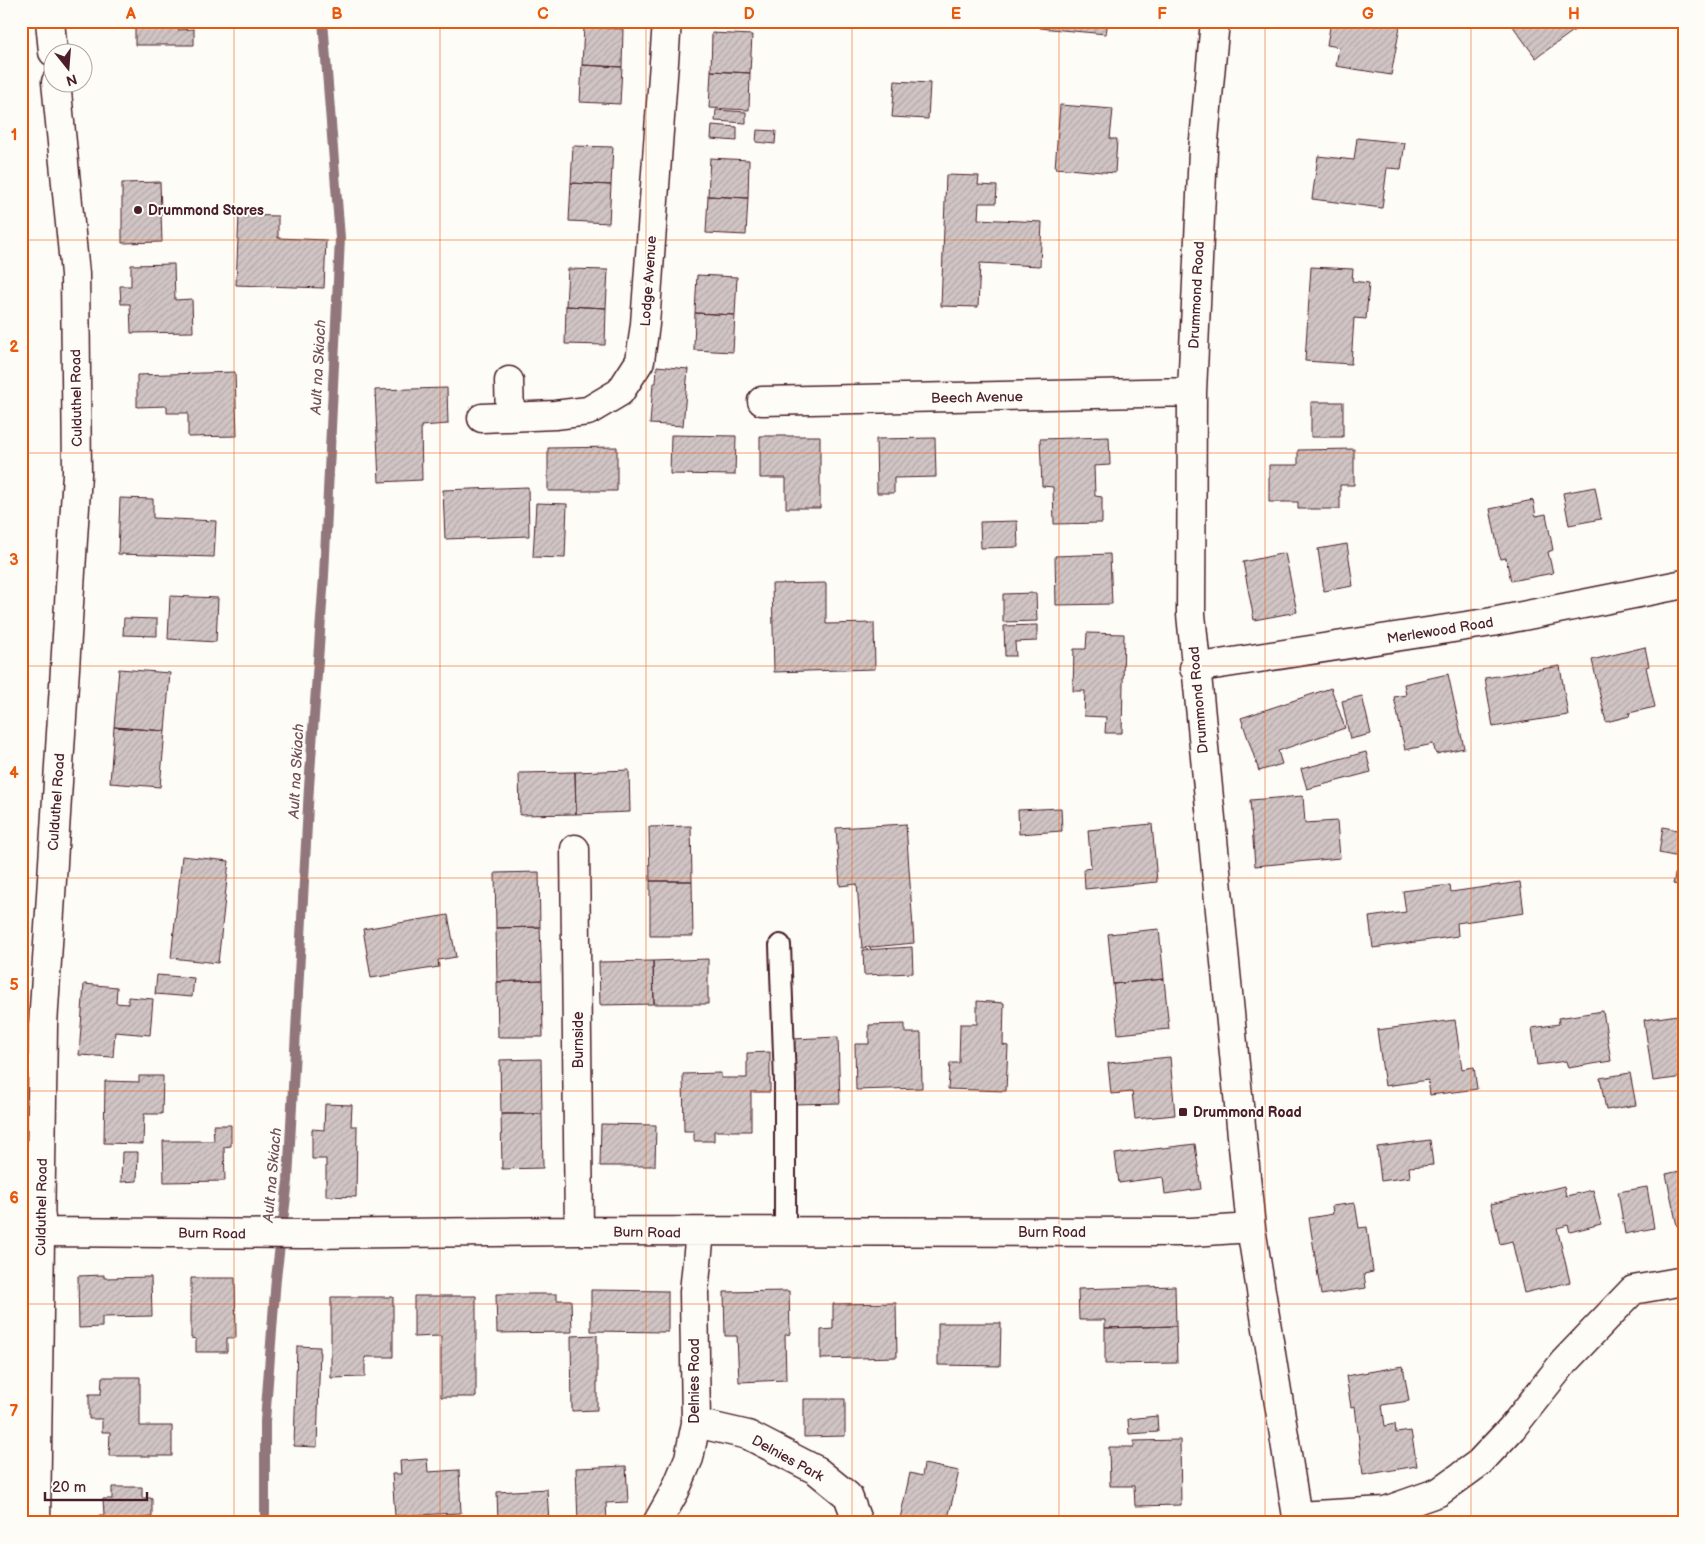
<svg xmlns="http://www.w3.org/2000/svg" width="1705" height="1544" font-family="'Balsamiq Sans',sans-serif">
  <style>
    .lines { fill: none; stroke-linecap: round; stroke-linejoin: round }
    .stream { stroke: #91777b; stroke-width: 10 }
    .building { fill: url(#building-hatch); stroke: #4a1f2b }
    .lane-casing { stroke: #4a1f2b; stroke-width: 24 }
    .street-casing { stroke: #4a1f2b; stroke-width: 31 }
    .secondary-casing { stroke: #4a1f2b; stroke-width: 31 }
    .lane { stroke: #fdfcf7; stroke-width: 20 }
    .street { stroke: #fdfcf7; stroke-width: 28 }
    .secondary { stroke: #fdfcf7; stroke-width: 28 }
    .grid { fill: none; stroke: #e8590c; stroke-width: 1; stroke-opacity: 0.55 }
    .poi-dot { fill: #4a1f2b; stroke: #fdfcf7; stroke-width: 2 }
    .labels { text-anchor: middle; stroke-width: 4; stroke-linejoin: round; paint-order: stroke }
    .poi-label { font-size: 14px; font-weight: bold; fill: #4a1f2b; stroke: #fdfcf7; text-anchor: start }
    .street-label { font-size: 14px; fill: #4a1f2b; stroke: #fdfcf7 }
    .water-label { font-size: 15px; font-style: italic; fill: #73525a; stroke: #fdfcf7 }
    .neatline { fill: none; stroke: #e8590c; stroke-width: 2 }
    .grid-label { font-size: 16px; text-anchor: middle; font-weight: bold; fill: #e8590c }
  </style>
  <defs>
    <pattern id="building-hatch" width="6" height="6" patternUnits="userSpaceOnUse" patternTransform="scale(1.25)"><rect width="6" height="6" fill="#d0c5c4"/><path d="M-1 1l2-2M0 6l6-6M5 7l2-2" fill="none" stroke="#b4a9a9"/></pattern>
  </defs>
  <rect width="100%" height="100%" fill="#fdfcf7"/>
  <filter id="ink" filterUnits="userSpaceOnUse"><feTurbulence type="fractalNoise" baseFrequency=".02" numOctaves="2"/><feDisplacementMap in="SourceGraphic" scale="10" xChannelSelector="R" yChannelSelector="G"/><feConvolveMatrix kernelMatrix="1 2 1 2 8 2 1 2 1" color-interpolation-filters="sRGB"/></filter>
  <g filter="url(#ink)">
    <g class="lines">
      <!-- stream -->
      <path class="stream" d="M 265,1523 L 265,1421 L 276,1278 L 288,1181 L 309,787 L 324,576 L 340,238 L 323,21"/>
    </g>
    <!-- building -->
    <path class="building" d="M 135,21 L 178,21 L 178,30 L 194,29 L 194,45 L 135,45 Z
      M 1040,21 L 1108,21 L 1106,34 L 1040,28 Z
      M 1331,21 L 1401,21 L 1391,75 L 1336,66 L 1339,47 L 1327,45 Z
      M 1517,21 L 1587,21 L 1536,58 L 1512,25 Z
      M 584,27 L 623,29 L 622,67 L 582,65 Z
      M 712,33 L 752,35 L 750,73 L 711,71 Z
      M 582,65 L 622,67 L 620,104 L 580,102 Z
      M 711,71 L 750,73 L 749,110 L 709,108 Z
      M 895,81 L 930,83 L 928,119 L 892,117 Z
      M 1060,105 L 1113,109 L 1110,139 L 1117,139 L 1115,173 L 1055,168 Z
      M 716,110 L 746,112 L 746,123 L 715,121 Z
      M 712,125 L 737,127 L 737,141 L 711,139 Z
      M 757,130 L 776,131 L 775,144 L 756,142 Z
      M 1357,138 L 1405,143 L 1401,169 L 1387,168 L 1382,208 L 1312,199 L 1318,156 L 1354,160 Z
      M 573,146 L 613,147 L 611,185 L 571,183 Z
      M 710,158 L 749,160 L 748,198 L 708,196 Z
      M 946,175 L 979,176 L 978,185 L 997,186 L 996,203 L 979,203 L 978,219 L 1042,222 L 1040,266 L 980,263 L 978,307 L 941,306 Z
      M 160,182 L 162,242 L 122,243 L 122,183 Z
      M 571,183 L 611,185 L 609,223 L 569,221 Z
      M 708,196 L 748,198 L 746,235 L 706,233 Z
      M 239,215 L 278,216 L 278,238 L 326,240 L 324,288 L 236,285 Z
      M 174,264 L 175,300 L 192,299 L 193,332 L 131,333 L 130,304 L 121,304 L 120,286 L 131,286 L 131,265 Z
      M 1311,267 L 1353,269 L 1352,281 L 1369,283 L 1366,319 L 1354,318 L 1351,364 L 1305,361 Z
      M 568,269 L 608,270 L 606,308 L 566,306 Z
      M 697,275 L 737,277 L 735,315 L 695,313 Z
      M 566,306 L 606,308 L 605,345 L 565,344 Z
      M 695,313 L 735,315 L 733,352 L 694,350 Z
      M 657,366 L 688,369 L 683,426 L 650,424 L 653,383 L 656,383 Z
      M 235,372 L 237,436 L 188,437 L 188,413 L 167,413 L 167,406 L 137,407 L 137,375 Z
      M 447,388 L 448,424 L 421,426 L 422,480 L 379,482 L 375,390 Z
      M 1311,402 L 1343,402 L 1343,437 L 1311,437 Z
      M 671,435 L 736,436 L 735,475 L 670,474 Z
      M 760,436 L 820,436 L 820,508 L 786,508 L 786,478 L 760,478 Z
      M 1109,437 L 1110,465 L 1094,466 L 1095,496 L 1102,497 L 1102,523 L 1054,524 L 1053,487 L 1042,486 L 1040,439 Z
      M 935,438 L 936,477 L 894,478 L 894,493 L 877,493 L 876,439 Z
      M 617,447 L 617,491 L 548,491 L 548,448 Z
      M 1354,449 L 1354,485 L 1340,485 L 1340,509 L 1298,509 L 1298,502 L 1269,502 L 1269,465 L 1298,465 L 1298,450 Z
      M 528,487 L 529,536 L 445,539 L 443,490 Z
      M 1595,487 L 1601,519 L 1569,525 L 1563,493 Z
      M 120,498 L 153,499 L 153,518 L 216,521 L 214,557 L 118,554 Z
      M 1533,500 L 1536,516 L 1546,514 L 1553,550 L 1548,552 L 1553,573 L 1511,581 L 1506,558 L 1500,559 L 1490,509 Z
      M 536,503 L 567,504 L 565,558 L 533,557 Z
      M 1017,521 L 1018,547 L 981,548 L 980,522 Z
      M 1347,544 L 1353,586 L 1324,591 L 1318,549 Z
      M 1285,553 L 1297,612 L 1254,620 L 1243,562 Z
      M 1110,554 L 1112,604 L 1056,605 L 1055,556 Z
      M 826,583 L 826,624 L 874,623 L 875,669 L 774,672 L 772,584 Z
      M 1036,593 L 1037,621 L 1003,622 L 1003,594 Z
      M 170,596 L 218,598 L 216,642 L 168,639 Z
      M 124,618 L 157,619 L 157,636 L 123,635 Z
      M 1037,625 L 1037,641 L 1015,642 L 1016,656 L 1005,656 L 1004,626 Z
      M 1087,633 L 1124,634 L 1122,733 L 1105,733 L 1106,717 L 1084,716 L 1085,691 L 1073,691 L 1074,649 L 1086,649 Z
      M 1645,647 L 1649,666 L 1646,667 L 1655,707 L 1629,713 L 1630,716 L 1606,722 L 1592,660 Z
      M 1560,666 L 1568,715 L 1493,727 L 1485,678 Z
      M 119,669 L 170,673 L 165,731 L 114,727 Z
      M 1448,674 L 1464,748 L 1436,754 L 1433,744 L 1405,750 L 1394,697 L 1406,695 L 1404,684 Z
      M 1331,688 L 1345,728 L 1278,751 L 1282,764 L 1259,771 L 1241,718 Z
      M 1362,696 L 1371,734 L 1350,739 L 1342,701 Z
      M 114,727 L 165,731 L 160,787 L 110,783 Z
      M 1366,752 L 1371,772 L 1307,789 L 1301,769 Z
      M 629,770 L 630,812 L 576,814 L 575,772 Z
      M 575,772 L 576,814 L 520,815 L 519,773 Z
      M 1303,796 L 1305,823 L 1337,821 L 1340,858 L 1255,866 L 1250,800 Z
      M 1061,808 L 1062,831 L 1019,834 L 1018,810 Z
      M 1684,822 L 1684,886 L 1673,884 L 1679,857 L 1659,853 L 1663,827 L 1682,831 Z
      M 906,824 L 914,943 L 862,948 L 857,884 L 840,886 L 836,828 Z
      M 1152,824 L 1157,882 L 1085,889 L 1084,869 L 1091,868 L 1088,830 Z
      M 691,826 L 692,881 L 650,881 L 649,827 Z
      M 182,856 L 229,861 L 218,963 L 171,958 Z
      M 539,872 L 540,927 L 496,928 L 495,873 Z
      M 650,881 L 692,881 L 693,936 L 650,936 Z
      M 1520,882 L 1524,913 L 1457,923 L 1458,936 L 1373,948 L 1369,917 L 1406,912 L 1403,891 L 1450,885 L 1451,892 Z
      M 448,915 L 456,957 L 438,960 L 439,967 L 371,978 L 363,929 Z
      M 540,927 L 542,980 L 497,982 L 496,928 Z
      M 1159,929 L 1164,979 L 1113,984 L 1108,934 Z
      M 912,947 L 913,973 L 864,975 L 863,950 Z
      M 708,959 L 708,1004 L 654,1004 L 653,961 Z
      M 653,961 L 654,1004 L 600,1005 L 599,962 Z
      M 157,975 L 194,978 L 192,997 L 155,994 Z
      M 1164,979 L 1169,1029 L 1118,1034 L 1113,984 Z
      M 542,980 L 543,1037 L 498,1037 L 497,982 Z
      M 84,984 L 117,987 L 116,1003 L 128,1004 L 128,997 L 153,999 L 150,1035 L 115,1032 L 113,1057 L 79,1055 Z
      M 977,1001 L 1004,1003 L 1003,1045 L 1008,1046 L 1006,1091 L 948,1089 L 950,1063 L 959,1063 L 960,1024 L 977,1024 Z
      M 1603,1011 L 1611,1061 L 1568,1068 L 1566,1061 L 1537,1065 L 1532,1028 L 1559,1024 L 1558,1018 Z
      M 1684,1014 L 1684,1077 L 1653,1081 L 1644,1020 Z
      M 1455,1020 L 1462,1069 L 1474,1067 L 1477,1089 L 1430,1095 L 1428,1080 L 1385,1086 L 1377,1030 Z
      M 905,1024 L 905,1033 L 921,1033 L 922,1088 L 856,1090 L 855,1044 L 869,1044 L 869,1025 Z
      M 838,1037 L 840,1103 L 794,1104 L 793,1039 Z
      M 770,1052 L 770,1092 L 751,1092 L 751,1131 L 714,1131 L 714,1141 L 694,1141 L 694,1131 L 684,1131 L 683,1074 L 721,1073 L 721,1078 L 747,1078 L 747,1053 Z
      M 1170,1057 L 1175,1115 L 1135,1119 L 1132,1092 L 1111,1094 L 1108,1063 Z
      M 541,1059 L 542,1114 L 501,1114 L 500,1060 Z
      M 1630,1073 L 1636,1105 L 1606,1110 L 1600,1078 Z
      M 139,1076 L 163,1076 L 162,1114 L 144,1114 L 143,1144 L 104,1143 L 105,1081 L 139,1082 Z
      M 325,1104 L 352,1105 L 351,1126 L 357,1126 L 356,1197 L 326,1196 L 326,1159 L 312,1159 L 312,1129 L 324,1130 Z
      M 501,1114 L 542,1114 L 543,1168 L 502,1169 Z
      M 601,1124 L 656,1125 L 655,1166 L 600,1166 Z
      M 213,1125 L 231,1125 L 231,1146 L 224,1147 L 225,1181 L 164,1182 L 163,1141 L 214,1141 Z
      M 1430,1140 L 1433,1165 L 1409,1167 L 1410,1177 L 1381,1181 L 1377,1147 Z
      M 1195,1144 L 1201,1189 L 1165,1194 L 1163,1177 L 1119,1183 L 1115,1154 Z
      M 122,1152 L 138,1152 L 137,1181 L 121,1182 Z
      M 1684,1170 L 1684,1225 L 1677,1226 L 1666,1174 Z
      M 1564,1186 L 1566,1196 L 1593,1190 L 1601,1224 L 1570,1232 L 1568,1225 L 1557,1228 L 1570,1282 L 1524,1293 L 1512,1241 L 1500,1244 L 1491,1204 Z
      M 1647,1187 L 1654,1228 L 1625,1234 L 1618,1192 Z
      M 1355,1203 L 1359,1228 L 1367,1227 L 1373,1272 L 1364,1274 L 1366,1288 L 1321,1295 L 1309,1218 L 1333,1214 L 1332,1206 Z
      M 104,1275 L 104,1278 L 151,1277 L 152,1316 L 102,1317 L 102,1327 L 79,1328 L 78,1276 Z
      M 191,1278 L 235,1278 L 236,1338 L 227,1338 L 227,1352 L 196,1352 L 196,1339 L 191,1338 Z
      M 1175,1286 L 1176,1326 L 1105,1328 L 1105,1320 L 1079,1320 L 1078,1289 Z
      M 591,1290 L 668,1291 L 668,1332 L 591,1331 Z
      M 789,1291 L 790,1334 L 785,1335 L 786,1380 L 739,1382 L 737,1336 L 725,1336 L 724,1292 Z
      M 496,1294 L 557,1294 L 557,1300 L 571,1300 L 572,1332 L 497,1333 Z
      M 414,1296 L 476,1296 L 476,1397 L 441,1397 L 441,1336 L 414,1337 Z
      M 331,1297 L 393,1297 L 393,1357 L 365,1357 L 365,1377 L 331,1378 Z
      M 896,1303 L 897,1357 L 821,1359 L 821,1330 L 833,1329 L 833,1304 Z
      M 938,1323 L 1001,1323 L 1000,1366 L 938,1365 Z
      M 1176,1326 L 1177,1363 L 1105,1364 L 1105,1328 Z
      M 597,1335 L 597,1410 L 572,1411 L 571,1336 Z
      M 297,1346 L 320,1347 L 317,1447 L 294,1446 Z
      M 1403,1366 L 1409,1401 L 1382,1405 L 1385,1426 L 1395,1424 L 1396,1433 L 1411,1431 L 1417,1466 L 1363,1475 L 1355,1406 L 1351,1407 L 1346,1376 Z
      M 102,1377 L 140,1377 L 140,1426 L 172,1426 L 172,1456 L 109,1456 L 110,1432 L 102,1432 L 102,1419 L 89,1419 L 89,1394 L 101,1394 Z
      M 804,1399 L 845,1399 L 845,1436 L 804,1437 Z
      M 1157,1416 L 1158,1432 L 1129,1434 L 1128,1419 Z
      M 1180,1440 L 1181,1505 L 1135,1506 L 1134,1486 L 1110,1486 L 1109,1447 L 1134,1447 L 1134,1441 Z
      M 427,1459 L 428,1472 L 459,1470 L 461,1513 L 395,1516 L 392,1474 L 401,1474 L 400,1461 Z
      M 924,1464 L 959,1471 L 947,1523 L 899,1523 L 910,1473 L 922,1476 Z
      M 626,1466 L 628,1502 L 606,1503 L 607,1522 L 578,1523 L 576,1468 Z
      M 112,1487 L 142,1487 L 142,1498 L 152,1498 L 152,1517 L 142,1518 L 142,1523 L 99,1523 L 99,1515 L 104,1515 L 103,1499 L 112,1499 Z
      M 547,1489 L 549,1523 L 498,1523 L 497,1492 Z
      M 802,1520 L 802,1523 L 741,1523 L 741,1522 Z"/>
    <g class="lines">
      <defs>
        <path id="lane" d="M 780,945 L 785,1082 L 785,1232"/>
        <path id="street" d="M 1215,21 L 1203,151 L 1192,392 L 1191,614 L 1251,1228 L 1298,1523
          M 509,381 L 510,417
          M 762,401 L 1192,392
          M 482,418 L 555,415 L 588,411 L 620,392 L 640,361 L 645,324 L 667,21
          M 1194,668 L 1492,622 L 1684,584
          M 575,849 L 579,1231
          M 21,1217 L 41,1218
          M 42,1232 L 304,1234 L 579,1231 L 1192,1232 L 1251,1228
          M 696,1423 L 748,1435 L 816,1470 L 848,1496 L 858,1523
          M 1297,1516 L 1385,1511 L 1439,1492 L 1479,1463 L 1512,1428 L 1564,1362 L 1633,1290 L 1684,1281
          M 657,1523 L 675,1491 L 689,1458 L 696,1423 L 694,1292 L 700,1232"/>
        <path id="secondary" d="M 50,21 L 53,52
          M 36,1523 L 43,1025 L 77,474 L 75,274 L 56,82"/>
      </defs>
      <!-- lane casing -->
      <use href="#lane" class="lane-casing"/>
      <!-- street casing -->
      <use href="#street" class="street-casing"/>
      <!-- secondary casing -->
      <use href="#secondary" class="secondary-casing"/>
      <!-- lane -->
      <use href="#lane" class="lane"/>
      <!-- street -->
      <use href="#street" class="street"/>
      <!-- secondary -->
      <use href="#secondary" class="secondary"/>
    </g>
  </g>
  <!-- grid -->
  <path class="grid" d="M 234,21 L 234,1523M 440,21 L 440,1523M 646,21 L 646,1523M 852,21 L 852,1523M 1059,21 L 1059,1523M 1265,21 L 1265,1523M 1471,21 L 1471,1523M 21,240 L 1684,240M 21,453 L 1684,453M 21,666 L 1684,666M 21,878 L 1684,878M 21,1091 L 1684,1091M 21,1304 L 1684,1304"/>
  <!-- markers -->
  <g class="poi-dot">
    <circle cx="138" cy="210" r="5"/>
    <rect x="1178" y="1107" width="10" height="10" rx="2.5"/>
  </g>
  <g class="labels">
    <!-- poi labels -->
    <g class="poi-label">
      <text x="148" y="215">Drummond Stores</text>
      <text x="1193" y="1117">Drummond Road</text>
    </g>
    <!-- street labels -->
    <g class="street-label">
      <text transform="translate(648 281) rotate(-86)" y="5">Lodge Avenue</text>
      <text transform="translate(1196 295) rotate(-87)" y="5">Drummond Road</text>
      <text transform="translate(977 397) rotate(-1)" y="5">Beech Avenue</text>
      <text transform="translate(76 398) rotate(-91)" y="5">Culduthel Road</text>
      <text transform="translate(1440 630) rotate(-9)" y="5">Merlewood Road</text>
      <text transform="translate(1198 700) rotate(-95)" y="5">Drummond Road</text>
      <text transform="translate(56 802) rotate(-86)" y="5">Culduthel Road</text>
      <text transform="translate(578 1040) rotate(-90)" y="5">Burnside</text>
      <text transform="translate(41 1207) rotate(-89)" y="5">Culduthel Road</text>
      <text transform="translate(647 1232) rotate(1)" y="5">Burn Road</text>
      <text x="1052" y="1237">Burn Road</text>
      <text transform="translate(212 1233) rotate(1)" y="5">Burn Road</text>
      <text transform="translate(694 1381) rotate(-90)" y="5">Delnies Road</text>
      <text transform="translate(788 1458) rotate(29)" y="5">Delnies Park</text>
    </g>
    <!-- water labels -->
    <g class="water-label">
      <text transform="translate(318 367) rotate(-87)" y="5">Ault na Skiach</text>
      <text transform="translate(296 771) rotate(-87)" y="5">Ault na Skiach</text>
      <text transform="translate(272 1175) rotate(-85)" y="5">Ault na Skiach</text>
    </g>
  </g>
  <!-- margin -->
  <rect width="1705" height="1544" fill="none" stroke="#fdfcf7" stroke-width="55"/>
  <!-- north arrow -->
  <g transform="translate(68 68) rotate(163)"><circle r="24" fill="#fdfcf7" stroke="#b5a4a5"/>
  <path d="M0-4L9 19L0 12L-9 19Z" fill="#4a1f2b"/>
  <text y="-8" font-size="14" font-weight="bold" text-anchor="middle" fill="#4a1f2b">N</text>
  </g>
  <!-- scale -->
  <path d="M45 1492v8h102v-8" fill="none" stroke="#4a1f2b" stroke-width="2.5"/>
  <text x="52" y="1492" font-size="15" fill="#4a1f2b" stroke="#fdfcf7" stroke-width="4" paint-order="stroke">20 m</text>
  <rect x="28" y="28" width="1650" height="1488" class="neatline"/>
  <g class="grid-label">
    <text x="131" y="19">A</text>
    <text x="337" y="19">B</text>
    <text x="543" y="19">C</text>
    <text x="749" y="19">D</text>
    <text x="956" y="19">E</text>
    <text x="1162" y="19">F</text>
    <text x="1368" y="19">G</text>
    <text x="1574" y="19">H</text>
    <text x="14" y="140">1</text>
    <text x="14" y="352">2</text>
    <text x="14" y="565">3</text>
    <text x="14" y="778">4</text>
    <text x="14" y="990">5</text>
    <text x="14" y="1203">6</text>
    <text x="14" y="1416">7</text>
  </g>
</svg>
